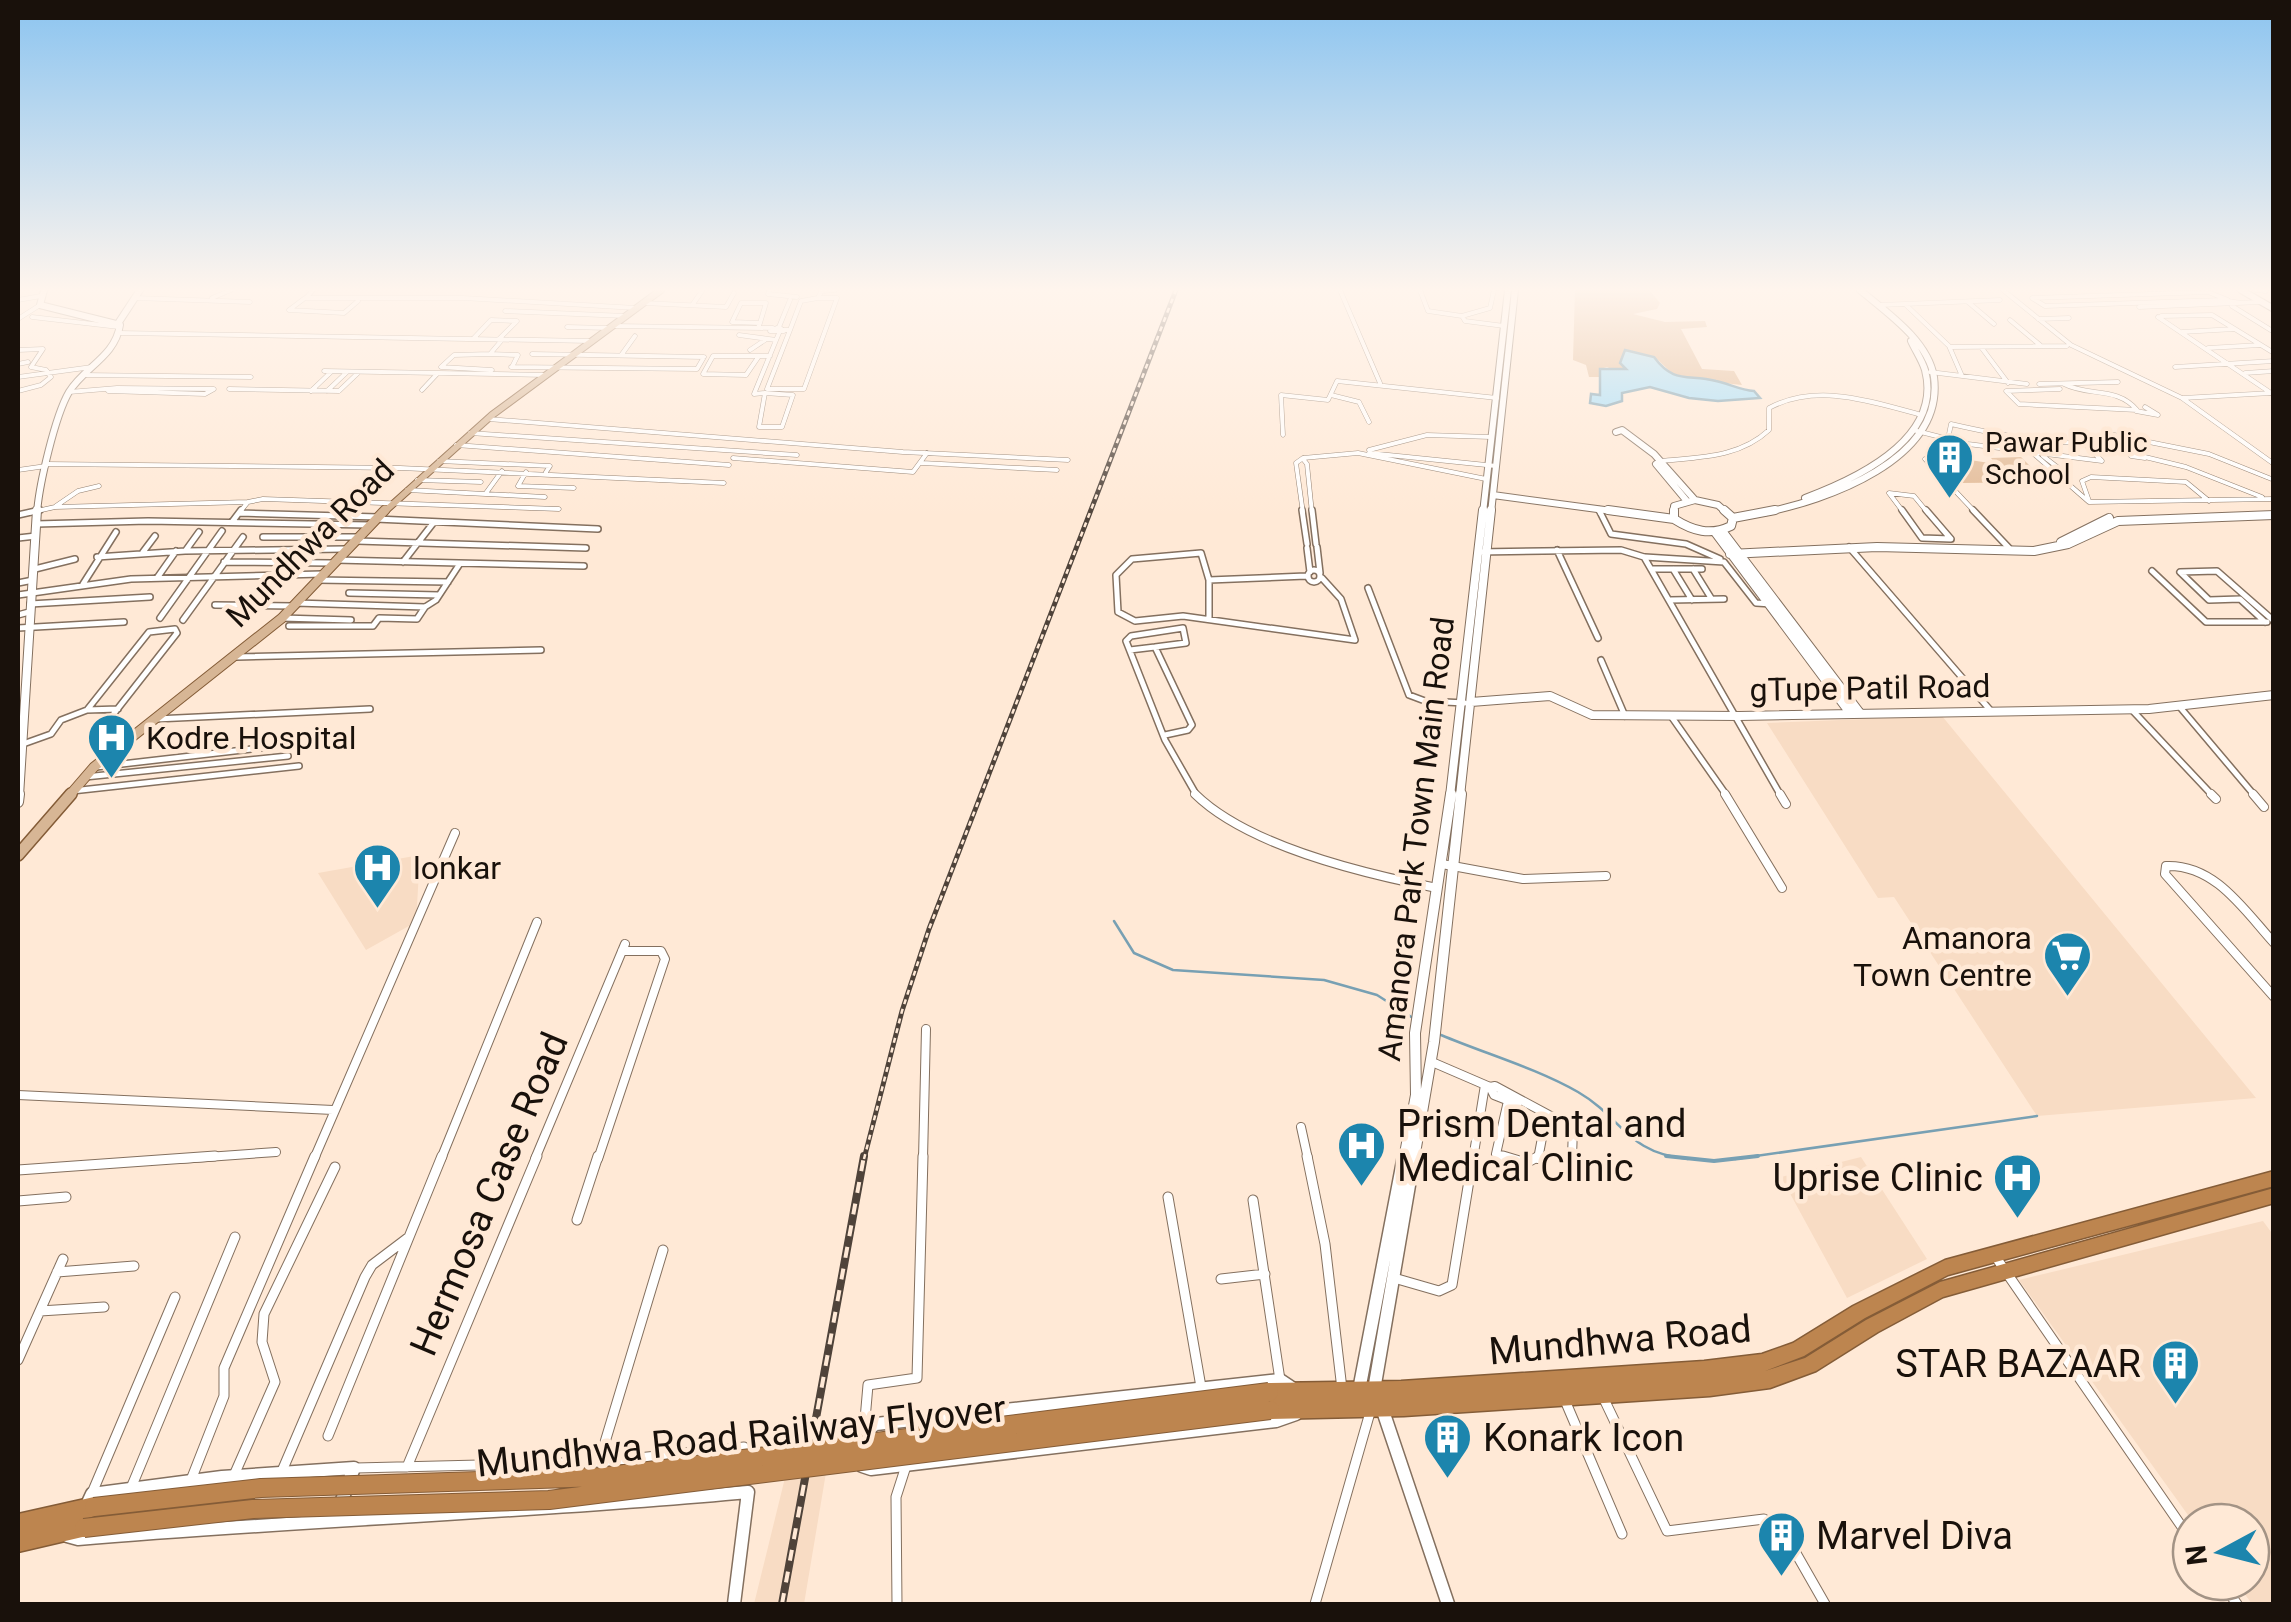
<svg xmlns="http://www.w3.org/2000/svg" width="2291" height="1622" font-family="Roboto,sans-serif">
  <style>
    .built { fill: #f8dcc4 }
    .green { fill: #e2ba96 }
    .water { fill: #a0ddfb; stroke: #78a0b3; stroke-width: 2.5 }
    .lines { fill: none; stroke-linecap: round; stroke-linejoin: round }
    .stream-far1 { stroke: #78a0b3; stroke-width: 2.5 }
    .stream { stroke: #78a0b3; stroke-width: 4 }
    .street-far3-casing { stroke: #84705f; stroke-width: 5 }
    .street-far2-casing { stroke: #84705f; stroke-width: 8 }
    .street-far1-casing { stroke: #84705f; stroke-width: 10 }
    .street-casing { stroke: #84705f; stroke-width: 11 }
    .secondary-far3-casing { stroke: #84705f; stroke-width: 8 }
    .secondary-far2-casing { stroke: #84705f; stroke-width: 10 }
    .secondary-far1-casing { stroke: #84705f; stroke-width: 12 }
    .secondary-casing { stroke: #84705f; stroke-width: 15 }
    .primary-far2-casing { stroke: #845c37; stroke-width: 8 }
    .primary-far1-casing { stroke: #845c37; stroke-width: 11 }
    .primary-casing { stroke: #845c37; stroke-width: 14 }
    .highway-casing { stroke: #845c37; stroke-width: 3 }
    .street-far3 { stroke: #fff; stroke-width: 4 }
    .street-far2 { stroke: #fff; stroke-width: 5 }
    .street-far1 { stroke: #fff; stroke-width: 8 }
    .street { stroke: #fff; stroke-width: 9 }
    .secondary-far3 { stroke: #fff; stroke-width: 6 }
    .secondary-far2 { stroke: #fff; stroke-width: 8 }
    .secondary-far1 { stroke: #fff; stroke-width: 10 }
    .secondary { stroke: #fff; stroke-width: 12 }
    .primary-far2 { stroke: #d7b695; stroke-width: 6 }
    .primary-far1 { stroke: #d7b695; stroke-width: 9 }
    .primary { stroke: #d7b695; stroke-width: 11 }
    .highway { fill: #bd854f; fill-rule: evenodd }
    .rail-far1-casing { stroke: #4f433a; stroke-width: 5 }
    .rail-casing { stroke: #4f433a; stroke-width: 8 }
    .rail-far1 { stroke: #ffe9d6; stroke-width: 2.5; stroke-dasharray: 5; stroke-linecap: butt }
    .rail { stroke: #ffe9d6; stroke-width: 4; stroke-dasharray: 11; stroke-linecap: butt }
    .highway-bridge-casing { stroke: #845c37; stroke-width: 20; stroke-linecap: butt }
    .highway-bridge { stroke: #bd854f; stroke-width: 18 }
    .labels { text-anchor: middle; stroke-width: 9; stroke-linejoin: round; paint-order: stroke }
    .far-poi-label { font-size: 28px; fill: #19110b; stroke: #ffe9d6; text-anchor: start }
    .street-label { font-size: 32px; fill: #19110b; stroke: #ffe9d6 }
    .poi-label { font-size: 32px; fill: #19110b; stroke: #ffe9d6; text-anchor: start }
    .near-poi-label { font-size: 38px; fill: #19110b; stroke: #ffe9d6; text-anchor: start }
    .near-street-label { font-size: 38px; fill: #19110b; stroke: #ffe9d6 }
  </style>
  <rect width="100%" height="100%" fill="#ffe9d6"/>
  <!-- built -->
  <path class="built" d="M 1942,716 L 2256,1098 L 2037,1116 L 1894,897 L 1878,898 L 1767,723 Z
    M 420,855 L 416,922 L 366,950 L 318,873 Z
    M 1861,1157 L 1927,1259 L 1847,1298 L 1781,1177 Z
    M 2263,1221 L 2274,1236 L 2273,1604 L 2252,1604 L 2236,1582 L 2251,1582 L 2251,1522 L 2193,1522 L 2019,1280 Z
    M 834,1425 L 804,1604 L 754,1604 L 797,1429 Z"/>
  <!-- green -->
  <path class="green" d="M 1575,290 L 1649,290 L 1660,303 L 1657,309 L 1633,314 L 1665,322 L 1705,321 L 1707,327 L 1681,329 L 1702,369 L 1734,371 L 1742,385 L 1677,378 L 1657,359 L 1625,358 L 1621,363 L 1626,369 L 1615,371 L 1607,367 L 1600,369 L 1599,377 L 1589,377 L 1586,365 L 1573,360 Z
    M 1931,454 L 1996,464 L 1991,458 L 2021,457 L 2046,482 L 1959,483 Z"/>
  <!-- water -->
  <path class="water" d="M 1625,350 L 1654,357 C 1674,384 1687,374 1716,381 C 1730,384 1740,390 1754,391 L 1760,398 L 1718,401 L 1689,398 L 1650,387 L 1622,393 L 1622,401 L 1606,406 L 1590,403 L 1591,394 L 1600,395 L 1600,369 L 1626,369 L 1620,363 Z"/>
  <g class="lines">
    <!-- stream-far1 -->
    <path class="stream-far1" d="M 1114,921 L 1134,953 L 1173,970 L 1324,980 L 1377,995 L 1413,1018
      M 1441,1035 C 1486,1054 1536,1068 1578,1092 C 1623,1118 1626,1153 1688,1159
      M 1735,1159 L 2037,1116"/>
    <!-- stream -->
    <path class="stream" d="M 1666,1156 L 1714,1161 L 1758,1156"/>
    <defs>
      <path id="street-far3" d="M 313,290 L 306,298 L 463,298 L 636,308
        M 769,290 L 768,294 L 797,297
        M 1340,290 L 1380,383
        M 1420,290 L 1428,311 L 1462,316 L 1490,308 L 1494,290
        M 2003,290 L 2071,345 L 2182,398 L 2274,464
        M 2256,290 L 2266,291
        M 822,291 L 835,290
        M 135,298 L 250,302
        M 212,298 L 231,290
        M 305,298 L 289,310 L 344,313 L 358,301
        M 18,300 L 41,296
        M 2228,300 L 2208,292 L 2032,298 L 2045,306 L 2222,300 L 2241,303
        M 1968,302 L 1994,324
        M 644,303 L 726,307 L 734,293
        M 741,303 L 766,303 L 760,323 L 732,322 Z
        M 693,304 L 702,291
        M 1880,305 L 2000,300
        M 1906,305 L 1949,346 L 1962,376
        M 2232,306 L 2274,332
        M 2139,307 L 2261,302
        M 505,311 L 626,316
        M 1462,316 L 1465,321 L 1504,326
        M 2161,316 L 2212,315 L 2274,353
        M 32,317 L 119,327
        M 2158,317 L 2271,393
        M 18,319 L 40,305
        M 2038,319 L 2069,318
        M 2010,320 L 2040,345
        M 614,326 L 773,328
        M 567,327 L 610,328
        M 779,327 L 784,331 L 770,331 Z
        M 779,327 L 790,300
        M 758,328 L 760,323
        M 784,330 L 790,330 L 767,389 L 804,389 L 837,298 L 818,298
        M 790,330 L 801,301 L 818,298 L 822,290
        M 2182,332 L 2234,329
        M 119,333 L 591,341
        M 739,335 L 776,340
        M 473,339 L 491,320 L 517,321 L 499,339
        M 501,341 L 490,354 L 518,355 L 513,365
        M 1950,347 L 2067,346
        M 1981,347 L 2008,383
        M 2208,348 L 2260,345
        M 18,350 L 43,349 L 31,367 L 46,370 L 51,377 L 41,385 L 18,391
        M 750,350 L 765,340
        M 490,354 L 454,355 L 441,367 L 492,370
        M 532,354 L 704,357
        M 622,354 L 635,336
        M 713,356 L 759,356 L 746,375 L 703,374 Z
        M 759,356 L 770,356
        M 18,364 L 28,362
        M 511,367 L 697,369 L 704,357
        M 2175,367 L 2274,361
        M 324,371 L 546,375
        M 1930,372 L 2027,384
        M 2245,373 L 2274,371
        M 83,375 L 251,377
        M 18,377 L 92,367
        M 2039,384 L 2118,382
        M 229,389 L 339,391 L 359,372
        M 2060,389 L 2006,391 L 2019,404 L 2137,410 C 2117,386 2089,397 2064,384
        M 422,390 L 437,374
        M 311,391 L 331,372
        M 327,391 L 347,372
        M 69,392 L 117,388 L 214,389 L 205,394 L 108,391
        M 765,393 L 793,395 L 782,427 L 759,427 Z
        M 765,393 L 754,394 L 779,333
        M 1331,395 L 1359,402 L 1369,422
        M 2183,398 L 2271,393
        M 2136,411 L 2158,415 L 2145,407
        M 488,419 L 903,452 L 1068,460
        M 1913,430 L 1968,444 L 2102,461 L 2086,445
        M 470,433 L 797,455
        M 1283,435 L 1281,395 L 1328,400 L 1337,381 L 1497,398
        M 1948,439 L 1951,424 C 2003,436 2057,446 2110,442 L 2114,435 L 2209,454 L 2274,480
        M 2110,442 L 2131,455
        M 456,445 L 729,465
        M 1369,450 L 1427,435 L 1491,437
        M 1369,453 L 1496,466
        M 2136,453 L 2145,458 L 2131,456 Z
        M 2034,454 L 2089,502 L 2274,499
        M 2043,456 L 2065,473
        M 2145,457 L 2186,467 L 2262,497
        M 733,458 L 913,472 L 927,453
        M 1303,458 L 1358,453 L 1486,479
        M 1303,459 L 1307,464 L 1312,513
        M 1925,459 L 1976,513
        M 439,461 L 550,466 L 546,472
        M 1661,461 C 1699,457 1739,458 1769,430 L 1769,408 C 1818,382 1872,402 1922,415
        M 922,463 L 1057,470
        M 47,464 L 400,468 L 724,483
        M 18,470 L 46,466
        M 526,472 L 518,486 L 574,488
        M 417,480 L 481,482
        M 407,490 L 545,497
        M 486,493 L 502,471
        M 2089,501 L 2082,481 L 2091,477 L 2186,482 L 2209,501
        M 56,506 L 78,491 L 99,486
        M 1598,509 L 1600,513
        M 28,513 L 55,507 L 248,502
        M 239,513 L 248,502 L 263,499 L 559,509
        M 1303,513 L 1296,463 L 1303,458
        M 1904,513 L 1889,493 L 1914,496 L 1928,513"/>
      <path id="street-far2" d="M 1302,510 L 1307,544
        M 1312,510 L 1316,544
        M 1599,510 L 1611,534 L 1686,544 L 1720,559
        M 1902,510 L 1922,538 L 1951,539 L 1926,510
        M 1973,510 L 2009,548
        M 240,513 L 378,517
        M 18,515 L 40,510
        M 376,519 L 598,529
        M 232,522 L 241,510
        M 36,524 L 148,521 L 369,525
        M 263,537 L 357,537
        M 18,538 L 36,536
        M 357,541 L 586,548
        M 1317,547 L 1320,573
        M 1849,547 L 1991,711
        M 1307,548 L 1310,572
        M 186,550 L 199,532
        M 1557,550 L 1598,638
        M 143,552 L 155,536
        M 1478,552 L 1621,550 L 1644,557 L 1781,796
        M 97,557 L 185,551 L 345,549
        M 1645,557 L 1724,562 L 1756,603 L 1772,604
        M 336,560 L 584,566
        M 224,562 L 332,563
        M 403,562 L 434,522
        M 35,569 L 75,559
        M 1651,569 L 1673,569 L 1692,600
        M 1674,569 L 1702,569
        M 1693,569 L 1711,598
        M1308 576a6 6 0 1 1 12 0a6 6 0 1 1-12 0Z
        M 2152,571 L 2206,622 L 2267,622
        M 157,578 L 176,551
        M 317,580 L 448,582
        M 1209,580 L 1306,576
        M 18,583 L 33,580
        M 83,584 L 116,532
        M 1368,588 L 1409,695 L 1425,701 L 1465,703
        M 349,593 L 439,595
        M 18,595 L 131,579 L 322,574
        M 1670,600 L 1724,599
        M 296,603 L 425,607 L 436,600 L 459,565
        M 30,604 L 150,597
        M 215,605 L 293,606
        M 18,615 L 29,612
        M 160,618 L 222,531
        M 282,618 L 351,620
        M 1209,619 L 1209,580 L 1201,553 L 1132,559 L 1116,575 L 1118,612 L 1135,621 L 1183,616 L 1355,640 L 1341,599 L 1322,578
        M 183,620 L 243,537
        M 2265,622 L 2240,599 L 2209,600 L 2180,572 L 2217,571 L 2274,621
        M 289,626 L 373,626 L 379,618 L 417,619 L 425,607
        M 18,628 L 124,622
        M 1155,647 L 1186,643 L 1183,628 L 1131,636 L 1126,641 L 1165,740 L 1197,796
        M 1130,650 L 1155,647 L 1192,725 L 1188,730 L 1165,735
        M 237,657 L 541,650
        M 1601,660 L 1625,716
        M 2179,706 L 2255,796
        M 87,710 L 118,709
        M 2132,710 L 2213,796
        M 1671,716 L 1727,796
        M 156,719 L 370,709
        M 23,744 L 51,734 L 61,720 L 87,710 L 149,632 L 175,629 L 177,633 L 101,730
        M 96,767 L 303,743
        M 85,777 L 288,756
        M 72,791 L 299,766"/>
      <path id="street-far1" d="M 1195,794 C 1248,846 1365,874 1437,888
        M 1725,794 L 1782,888
        M 1780,794 L 1786,804
        M 2211,794 L 2216,799
        M 2253,794 L 2264,807
        M 1442,864 L 1523,879 L 1606,876
        M 2274,943 C 2244,910 2215,864 2166,866 L 2165,874 L 2274,997
        M 1432,1062 L 1490,1087 L 1494,1095 L 1517,1104
        M 1490,1087 L 1495,1086 L 1573,1128 L 1572,1157
        M 18,1095 L 333,1110
        M 1508,1101 L 1496,1154 L 1512,1159
        M 1301,1127 L 1308,1159
        M 179,1159 L 276,1152
        M 314,1159 L 455,833
        M 441,1159 L 537,922
        M 535,1159 L 625,944
        M 598,1159 L 665,959 L 661,951 L 622,951
        M 923,1159 L 926,1029
        M 1473,1159 L 1485,1085
        M 1538,1159 L 1545,1122"/>
      <path id="street" d="M 1307,1156 L 1325,1244 L 1342,1389
        M 1503,1156 L 1526,1163 L 1539,1156
        M 18,1170 L 215,1156
        M 1168,1197 L 1201,1387
        M 1253,1200 L 1280,1380
        M 18,1201 L 66,1197
        M 577,1220 L 598,1156
        M 1995,1256 L 2191,1540
        M 57,1272 L 134,1266
        M 1394,1278 L 1439,1291 L 1452,1285 L 1473,1156
        M 1221,1279 L 1265,1274
        M 40,1311 L 104,1307
        M 18,1360 L 63,1259
        M 1603,1397 L 1667,1531 L 1764,1519 L 1793,1548 L 1825,1604
        M 1564,1398 L 1622,1534
        M 864,1431 L 868,1385 L 917,1378 L 923,1156
        M 328,1436 L 442,1156
        M 599,1462 L 663,1250
        M 407,1467 L 537,1156
        M 356,1468 L 599,1462 L 744,1447
        M 282,1471 L 365,1277 L 372,1265 L 409,1237
        M 235,1473 L 275,1382 L 262,1342 L 264,1314 L 335,1167
        M 191,1480 L 224,1396 L 224,1368 L 315,1156
        M 131,1488 L 235,1237
        M 92,1493 L 175,1297
        M 2221,1582 L 2237,1604
        M 897,1604 L 896,1497 L 906,1466
        M 1315,1604 L 1371,1409"/>
      <path id="secondary-far3" d="M 2241,290 L 2274,309
        M 119,322 L 140,290
        M 1616,432 L 1622,430 L 1654,454 L 1695,500
        M 1656,464 L 1686,500
        M 1493,495 L 1627,513
        M 1805,498 C 1856,479 1943,439 1925,370 C 1922,360 1915,350 1911,341
        M 1695,500 L 1718,505 L 1727,513
        M 37,513 C 39,485 55,416 69,392 C 84,367 115,357 120,325 L 40,305 L 44,290
        M 1483,513 L 1508,290
        M 1491,513 L 1515,290
        M 1674,513 L 1674,506 L 1695,500
        M 1762,513 C 1825,501 1945,460 1934,377 C 1928,340 1886,312 1860,290"/>
      <path id="secondary-far2" d="M 1608,510 L 1674,519
        M 1674,510 L 1674,519 C 1693,531 1710,536 1731,526 L 1733,518 L 1724,510
        M 1733,518 L 1775,510
        M 1722,531 L 1860,713
        M 1715,532 L 1850,713
        M 2061,542 L 2109,518
        M 1730,554 L 1877,547 L 2034,551 L 2068,544 L 2118,521 L 2274,515
        M 1471,702 L 1550,696 L 1592,715 L 1739,716 L 2149,709 L 2274,695
        M 19,796 L 37,510
        M 1450,796 L 1483,510
        M 1460,796 L 1491,510"/>
      <path id="secondary-far1" d="M 18,802 L 19,794
        M 1404,1159 L 1416,1095 L 1415,1033 L 1451,794
        M 1414,1159 L 1434,1042 L 1461,794"/>
      <path id="secondary" d="M 1359,1390 L 1404,1156
        M 1374,1390 L 1414,1156
        M 1382,1408 L 1448,1604
        M 863,1445 L 864,1431 L 876,1424 L 1280,1380 L 1292,1388
        M 862,1466 L 871,1469 L 1276,1421 L 1296,1414
        M 86,1507 L 92,1494 L 222,1477 L 354,1468 L 339,1508
        M 67,1536 L 78,1539 C 301,1520 525,1513 748,1492 L 734,1604"/>
      <path id="primary-far2" d="M 383,513 L 492,415 L 661,290"/>
      <path id="primary-far1" d="M 69,796 L 94,767 L 282,618 L 385,510"/>
      <path id="primary" d="M 18,855 L 71,794"/>
      <path id="highway" d="M 2274,1171 L 2274,1186 L 1948,1275 L 1865,1318 L 1804,1356 L 1765,1371 L 1805,1358 L 1866,1320 L 1940,1282 L 2274,1188 L 2274,1203 L 1943,1297 L 1878,1332 L 1816,1371 L 1770,1388 L 1710,1396 L 1404,1416 L 1270,1419 L 1264,1416 L 1261,1410 L 1264,1404 L 1270,1401 L 1263,1398 L 1260,1392 L 1263,1386 L 1269,1383 L 1401,1381 L 1704,1361 L 1762,1354 L 1793,1343 L 1853,1306 L 1945,1260 Z
        M 94,1497 L 101,1500 L 104,1507 L 101,1514 L 85,1519 L 91,1521 L 94,1528 L 91,1535 L 18,1552 L 18,1514 Z"/>
    </defs>
    <!-- street-far3 casing -->
    <use href="#street-far3" class="street-far3-casing"/>
    <!-- street-far2 casing -->
    <use href="#street-far2" class="street-far2-casing"/>
    <!-- street-far1 casing -->
    <use href="#street-far1" class="street-far1-casing"/>
    <!-- street casing -->
    <use href="#street" class="street-casing"/>
    <!-- secondary-far3 casing -->
    <use href="#secondary-far3" class="secondary-far3-casing"/>
    <!-- secondary-far2 casing -->
    <use href="#secondary-far2" class="secondary-far2-casing"/>
    <!-- secondary-far1 casing -->
    <use href="#secondary-far1" class="secondary-far1-casing"/>
    <!-- secondary casing -->
    <use href="#secondary" class="secondary-casing"/>
    <!-- primary-far2 casing -->
    <use href="#primary-far2" class="primary-far2-casing"/>
    <!-- primary-far1 casing -->
    <use href="#primary-far1" class="primary-far1-casing"/>
    <!-- primary casing -->
    <use href="#primary" class="primary-casing"/>
    <!-- highway casing -->
    <use href="#highway" class="highway-casing"/>
    <!-- street-far3 -->
    <use href="#street-far3" class="street-far3"/>
    <!-- street-far2 -->
    <use href="#street-far2" class="street-far2"/>
    <!-- street-far1 -->
    <use href="#street-far1" class="street-far1"/>
    <!-- street -->
    <use href="#street" class="street"/>
    <!-- secondary-far3 -->
    <use href="#secondary-far3" class="secondary-far3"/>
    <!-- secondary-far2 -->
    <use href="#secondary-far2" class="secondary-far2"/>
    <!-- secondary-far1 -->
    <use href="#secondary-far1" class="secondary-far1"/>
    <!-- secondary -->
    <use href="#secondary" class="secondary"/>
    <!-- primary-far2 -->
    <use href="#primary-far2" class="primary-far2"/>
    <!-- primary-far1 -->
    <use href="#primary-far1" class="primary-far1"/>
    <!-- primary -->
    <use href="#primary" class="primary"/>
    <!-- highway -->
    <use href="#highway" class="highway"/>
    <defs>
      <path id="rail-far1" d="M 864,1159 L 902,1011 L 929,929 L 1176,290"/>
      <path id="rail" d="M 782,1604 L 864,1156"/>
    </defs>
    <!-- rail-far1 casing -->
    <use href="#rail-far1" class="rail-far1-casing"/>
    <!-- rail casing -->
    <use href="#rail" class="rail-casing"/>
    <!-- rail-far1 -->
    <use href="#rail-far1" class="rail-far1"/>
    <!-- rail -->
    <use href="#rail" class="rail"/>
    <defs>
      <path id="highway-bridge" d="M 94,1507 L 261,1488 L 601,1477 L 1269,1392
        M 84,1528 L 253,1509 L 549,1500 L 1270,1410"/>
    </defs>
    <!-- highway-bridge casing -->
    <use href="#highway-bridge" class="highway-bridge-casing"/>
    <!-- highway-bridge -->
    <use href="#highway-bridge" class="highway-bridge"/>
  </g>
  <!-- sky -->
  <linearGradient id="sky" x2="0" y2="1"><stop stop-color="#8bc4f0"/><stop offset="0.56" stop-color="#fff5ed"/><stop offset="1" stop-color="#fff5ed" stop-opacity="0"/></linearGradient>
  <rect width="2291" height="517" fill="url(#sky)"/>
  <!-- icons -->
  <defs>
    <symbol id="building-pin" viewBox="-11 -11 22 30"><path d="M0 17L-7.5 6A9.5 9.5 0 1 1 7.5 6Z" fill="#1c85ad" stroke="#ffe9d6"/><path d="M-4-6H4V6H1V3H-1V6H-4ZM-2.5-4.3h1.7v1.8h-1.7ZM.8-4.3h1.7v1.8H.8ZM-2.5-1h1.7V.8h-1.7ZM.8-1h1.7V.8H.8Z" fill="#fff"/></symbol>
    <symbol id="hospital-pin" viewBox="-11 -11 22 30"><path d="M0 17L-7.5 6A9.5 9.5 0 1 1 7.5 6Z" fill="#1c85ad" stroke="#ffe9d6"/><path d="M-5-5h3v3.5h4V-5h3V5h-3V1.5h-4V5h-3Z" fill="#fff"/></symbol>
    <symbol id="supermarket-pin" viewBox="-11 -11 22 30"><path d="M0 17L-7.5 6A9.5 9.5 0 1 1 7.5 6Z" fill="#1c85ad" stroke="#ffe9d6"/><path d="M-6-5.5h2.5l.6 2H6L4.5 2H-2.5L-4.4-4H-6ZM-1.5 3.2a1.3 1.3 0 1 0 .1 0ZM3 3.2a1.3 1.3 0 1 0 .1 0Z" fill="#fff"/></symbol>
  </defs>
  <g fill-rule="evenodd">
    <use href="#building-pin" x="1922" y="430" width="55" height="75"/>
    <use href="#hospital-pin" x="84" y="710" width="55" height="75"/>
    <use href="#hospital-pin" x="350" y="840" width="55" height="75"/>
    <use href="#supermarket-pin" x="2040" y="928" width="55" height="75"/>
    <use href="#hospital-pin" x="1334" y="1118" width="55" height="75"/>
    <use href="#hospital-pin" x="1990" y="1150" width="55" height="75"/>
    <use href="#building-pin" x="2148" y="1336" width="55" height="75"/>
    <use href="#building-pin" x="1420" y="1410" width="55" height="75"/>
    <use href="#building-pin" x="1754" y="1508" width="55" height="75"/>
  </g>
  <g class="labels">
    <!-- far-poi labels -->
    <g class="far-poi-label">
      <text x="1985" y="452">Pawar Public<tspan x="1985" dy="32">School</tspan></text>
    </g>
    <!-- street labels -->
    <g class="street-label">
      <text transform="translate(310 543) rotate(-45)" y="11">Mundhwa Road</text>
      <text transform="translate(1870 688) rotate(-1)" y="11">gTupe Patil Road</text>
      <text transform="translate(1416 839) rotate(-83)" y="11">Amanora Park Town Main Road</text>
    </g>
    <!-- poi labels -->
    <g class="poi-label">
      <text x="146" y="749">Kodre Hospital</text>
      <text x="413" y="879">lonkar</text>
      <text x="2032" y="949" text-anchor="end">Amanora<tspan x="2032" dy="37">Town Centre</tspan></text>
    </g>
    <!-- near-poi labels -->
    <g class="near-poi-label">
      <text x="1397" y="1137">Prism Dental and<tspan x="1397" dy="44">Medical Clinic</tspan></text>
      <text x="1983" y="1191" text-anchor="end">Uprise Clinic</text>
      <text x="2141" y="1377" text-anchor="end">STAR BAZAAR</text>
      <text x="1483" y="1451">Konark Icon</text>
      <text x="1816" y="1549">Marvel Diva</text>
    </g>
    <!-- near-street labels -->
    <g class="near-street-label">
      <text transform="translate(489 1194) rotate(-67)" y="13">Hermosa Case Road</text>
      <text transform="translate(1620 1340) rotate(-5)" y="13">Mundhwa Road</text>
      <text transform="translate(741 1436) rotate(-6)" y="13">Mundhwa Road Railway Flyover</text>
    </g>
  </g>
  <!-- border -->
  <rect width="2291" height="1622" fill="none" stroke="#19110b" stroke-width="40"/>
  <!-- north arrow -->
  <g transform="translate(2221 1552) rotate(263)"><circle r="48" fill="#ffe9d6" stroke="#a39385" stroke-width="2.5"/>
  <path d="M0-8L18 38L0 25L-18 38Z" fill="#1c85ad"/>
  <text y="-15" font-size="28" font-weight="bold" text-anchor="middle" fill="#19110b">N</text>
  </g>
</svg>
